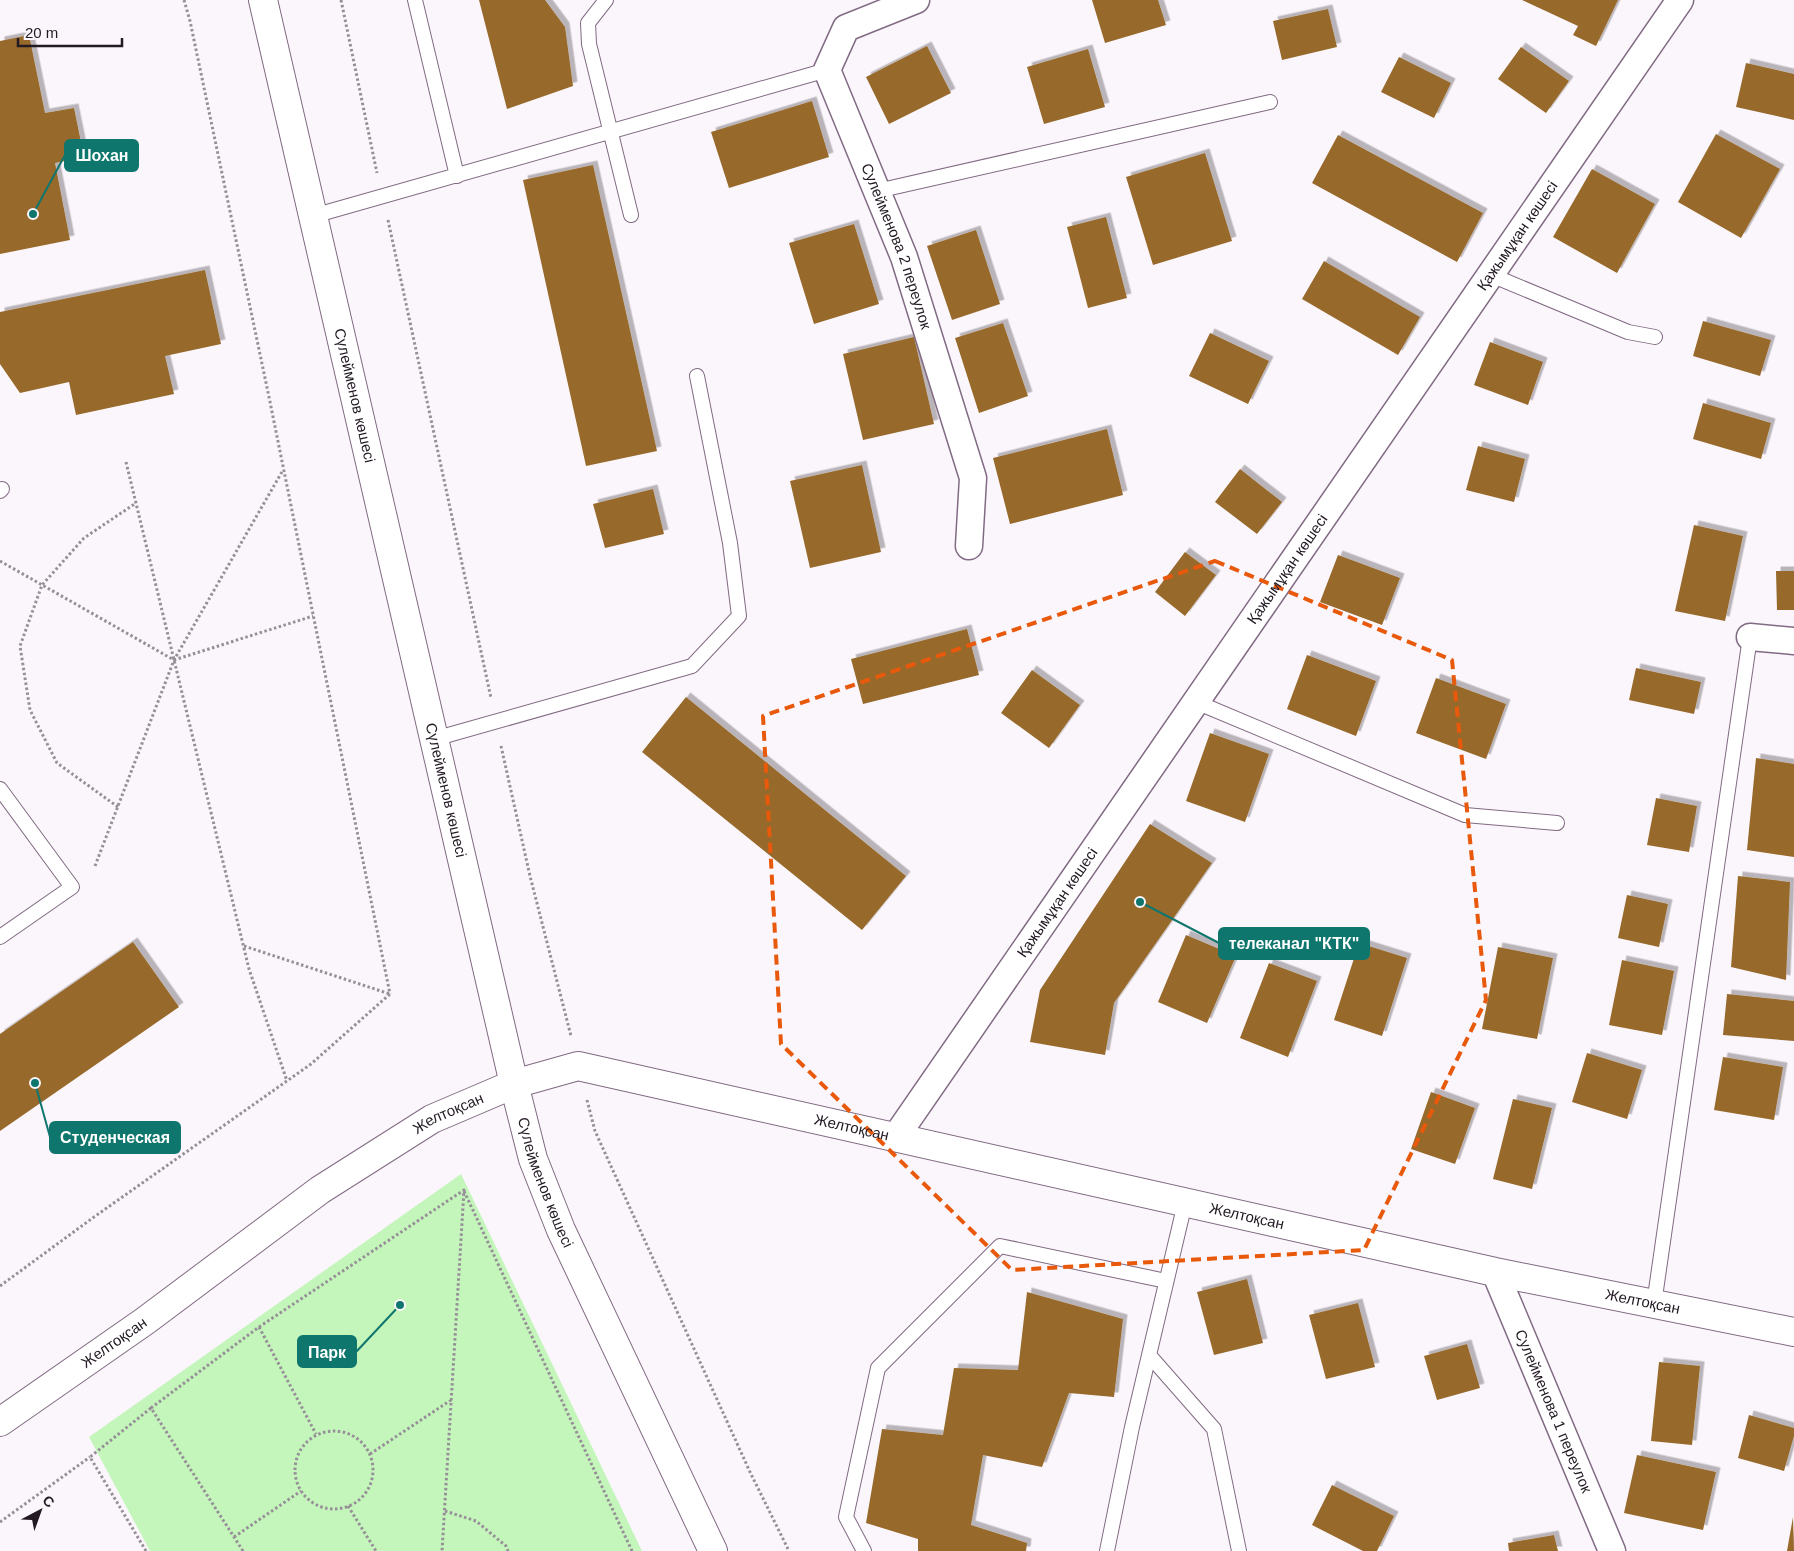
<svg xmlns="http://www.w3.org/2000/svg" width="1794" height="1551" font-family="Helvetica,sans-serif">
  <style>
    .green { fill: #c4f5bb }
    .building { fill: #97692a; filter: url(#shadow) }
    .lines { fill: none; stroke-linecap: round; stroke-linejoin: round }
    .lane-casing { stroke: #816a83; stroke-width: 16 }
    .street-casing { stroke: #816a83; stroke-width: 29 }
    .secondary-casing { stroke: #816a83; stroke-width: 30 }
    .path { stroke: #968f97; stroke-width: 3; stroke-dasharray: 2.5 2.5; stroke-linecap: butt }
    .lane { stroke: #fff; stroke-width: 14 }
    .street { stroke: #fff; stroke-width: 26 }
    .secondary { stroke: #fff; stroke-width: 28 }
    .marked { fill: none; stroke: #e8590c; stroke-width: 4; stroke-dasharray: 10 6; stroke-linejoin: round }
    .labels { text-anchor: middle; stroke-width: 4; stroke-linejoin: round; paint-order: stroke }
    .street-label { font-size: 15px; fill: #221923; stroke: #fbf6fc }
    .leader { fill: none; stroke: #0f766e; stroke-width: 2 }
    .callout-dot { fill: #0f766e; stroke: #fbf6fc; stroke-width: 2 }
    .callout { fill: #0f766e; stroke: #0f766e; stroke-width: 2 }
    .callout-label { font-size: 16px; text-anchor: middle; font-weight: bold; fill: #fff }
  </style>
  <defs>
    <filter id="shadow"><feDropShadow dx="4.5" dy="-4.5" stdDeviation="0" flood-color="#0004"/></filter>
  </defs>
  <rect width="100%" height="100%" fill="#fbf6fc"/>
  <!-- green -->
  <path class="green" d="M 461,1174 L 642,1551 L 150,1551 L 89,1437 Z"/>
  <!-- building -->
  <path class="building" d="M 479,0 L 545,0 L 565,27 L 573,86 L 507,109 Z
    M 1092,0 L 1158,0 L 1166,25 L 1105,43 Z
    M 1522,0 L 1618,0 L 1596,46 L 1573,35 L 1578,26 Z
    M 1328,9 L 1337,47 L 1282,60 L 1273,21 Z
    M 29,35 L 45,113 L 74,108 L 84,157 L 55,163 L 70,240 L 0,254 L 0,41 Z
    M 927,46 L 951,93 L 889,124 L 866,77 Z
    M 1521,47 L 1569,81 L 1546,113 L 1498,79 Z
    M 1088,49 L 1105,107 L 1044,124 L 1027,67 Z
    M 1399,57 L 1451,83 L 1434,118 L 1381,92 Z
    M 1746,63 L 1794,74 L 1794,120 L 1736,107 Z
    M 812,101 L 829,157 L 729,188 L 711,132 Z
    M 1716,134 L 1780,169 L 1741,238 L 1678,202 Z
    M 1338,135 L 1483,213 L 1457,262 L 1312,183 Z
    M 1205,153 L 1232,241 L 1153,265 L 1126,177 Z
    M 593,165 L 657,451 L 586,466 L 523,180 Z
    M 1592,169 L 1655,204 L 1617,273 L 1553,237 Z
    M 1106,217 L 1127,298 L 1088,308 L 1067,227 Z
    M 854,224 L 879,304 L 814,324 L 789,243 Z
    M 976,230 L 1000,304 L 952,320 L 927,246 Z
    M 1324,261 L 1420,317 L 1398,355 L 1302,299 Z
    M 205,270 L 221,344 L 165,356 L 174,394 L 76,415 L 69,382 L 20,393 L 0,364 L 0,312 Z
    M 1703,321 L 1771,340 L 1760,376 L 1693,356 Z
    M 1003,323 L 1028,396 L 979,413 L 955,338 Z
    M 1210,333 L 1269,361 L 1248,404 L 1189,376 Z
    M 914,337 L 934,424 L 863,440 L 843,354 Z
    M 1490,342 L 1543,362 L 1528,405 L 1474,385 Z
    M 1703,403 L 1771,423 L 1761,459 L 1693,439 Z
    M 1107,429 L 1123,495 L 1010,524 L 993,458 Z
    M 1478,446 L 1525,459 L 1514,502 L 1466,490 Z
    M 862,465 L 881,552 L 810,568 L 790,481 Z
    M 1240,469 L 1282,502 L 1257,534 L 1215,502 Z
    M 653,489 L 664,534 L 605,548 L 593,504 Z
    M 1694,525 L 1743,536 L 1725,621 L 1675,611 Z
    M 1185,552 L 1216,575 L 1185,616 L 1155,592 Z
    M 1338,555 L 1400,578 L 1382,625 L 1320,602 Z
    M 1776,571 L 1794,571 L 1794,610 L 1777,610 Z
    M 967,629 L 979,675 L 863,704 L 851,659 Z
    M 1307,655 L 1376,681 L 1356,736 L 1287,709 Z
    M 1636,668 L 1701,682 L 1694,714 L 1629,700 Z
    M 1032,670 L 1080,705 L 1049,748 L 1001,713 Z
    M 1436,678 L 1506,704 L 1486,759 L 1416,733 Z
    M 686,697 L 906,876 L 862,930 L 642,752 Z
    M 1210,733 L 1269,754 L 1245,822 L 1186,801 Z
    M 1756,758 L 1794,764 L 1794,857 L 1747,850 Z
    M 1656,798 L 1697,806 L 1689,852 L 1647,845 Z
    M 1150,824 L 1212,863 L 1114,1003 L 1105,1055 L 1030,1042 L 1040,990 Z
    M 1738,876 L 1790,882 L 1786,980 L 1731,967 Z
    M 1627,895 L 1668,904 L 1659,947 L 1618,938 Z
    M 1186,935 L 1236,956 L 1207,1023 L 1158,1002 Z
    M 133,942 L 179,1007 L 0,1131 L 0,1034 Z
    M 1359,943 L 1407,958 L 1382,1036 L 1334,1020 Z
    M 1498,947 L 1553,958 L 1537,1039 L 1482,1029 Z
    M 1622,960 L 1674,971 L 1662,1035 L 1609,1025 Z
    M 1269,963 L 1317,981 L 1288,1057 L 1240,1038 Z
    M 1727,994 L 1794,1001 L 1794,1041 L 1723,1035 Z
    M 1587,1053 L 1642,1070 L 1627,1119 L 1572,1102 Z
    M 1723,1057 L 1783,1067 L 1774,1120 L 1714,1110 Z
    M 1431,1092 L 1475,1108 L 1455,1164 L 1411,1149 Z
    M 1513,1099 L 1552,1108 L 1532,1189 L 1493,1179 Z
    M 1247,1279 L 1263,1343 L 1214,1355 L 1197,1292 Z
    M 1027,1292 L 1123,1319 L 1114,1397 L 1069,1393 L 1042,1467 L 983,1455 L 971,1525 L 1027,1543 L 1026,1551 L 918,1551 L 918,1539 L 866,1523 L 882,1429 L 943,1435 L 954,1368 L 1018,1370 Z
    M 1358,1303 L 1375,1367 L 1326,1379 L 1309,1315 Z
    M 1467,1344 L 1480,1388 L 1437,1400 L 1424,1356 Z
    M 1659,1362 L 1700,1366 L 1692,1445 L 1651,1441 Z
    M 1749,1415 L 1794,1428 L 1794,1436 L 1784,1471 L 1738,1458 Z
    M 1637,1455 L 1716,1472 L 1703,1530 L 1624,1513 Z
    M 1332,1485 L 1394,1516 L 1377,1551 L 1363,1551 L 1312,1525 Z
    M 1793,1517 L 1794,1551 L 1787,1551 Z
    M 1554,1535 L 1558,1551 L 1509,1551 L 1508,1543 Z"/>
  <g class="lines">
    <defs>
      <path id="lane" d="M 415,0 L 457,176
        M 606,0 L 588,23 L 589,44 L 631,215
        M 877,191 L 1270,102
        M 313,216 L 827,70
        M 1491,275 L 1628,332 L 1655,337
        M 0,491 L 2,489
        M 1196,702 L 1465,815 L 1557,823
        M 434,739 L 692,666 L 739,616 L 730,543 L 697,376
        M 0,789 L 72,887 L 0,937
        M 1654,1304 L 1750,637
        M 1149,1355 L 1214,1429 L 1239,1551
        M 864,1551 L 846,1517 L 878,1368 L 1000,1246 L 1166,1281
        M 1107,1551 L 1132,1427 L 1185,1203"/>
      <g id="street">
        <path id="s1" d="M 916,0 L 846,28 L 827,70 L 904,257 L 973,478 L 969,546"/>
        <path d="M 1750,637 L 1794,641"/>
        <path id="s2" d="M 895,1138 L 1680,0"/>
        <path id="s3" d="M 1495,1272 L 1612,1551"/>
      </g>
      <g id="secondary">
        <path id="s4" d="M 263,0 L 514,1084 L 533,1159 L 561,1230 L 713,1551"/>
        <path id="s5" d="M 0,1422 L 145,1321 L 320,1190 L 432,1119 L 514,1084 L 578,1066 L 1495,1272 L 1794,1332"/>
      </g>
    </defs>
    <!-- lane casing -->
    <use href="#lane" class="lane-casing"/>
    <!-- street casing -->
    <use href="#street" class="street-casing"/>
    <!-- secondary casing -->
    <use href="#secondary" class="secondary-casing"/>
    <!-- path -->
    <path class="path" d="M 184,0 L 190,21 L 269,397 L 390,994
      M 341,0 L 377,173
      M 388,220 L 491,698
      M 126,462 L 249,969 L 287,1081
      M 0,561 L 174,660 L 313,616
      M 501,746 L 530,876 L 571,1036
      M 118,807 L 57,763 L 30,710 L 20,646 L 42,585 L 84,538 L 136,503
      M 95,866 L 174,660 L 283,470
      M 244,946 L 390,994
      M 587,1100 L 595,1131 L 750,1472 L 789,1551
      M 464,1191 L 632,1551
      M 0,1286 L 94,1217 L 311,1064 L 390,994
      M 259,1327 L 316,1434
      M295 1470a39 39 0 1 1 78 0a39 39 0 1 1-78 0Z
      M 370,1454 L 451,1400
      M 348,1506 L 376,1551
      M 445,1511 L 476,1521 L 506,1546 L 508,1551
      M 0,1522 L 90,1457
      M 234,1537 L 301,1491
      M 146,1551 L 90,1457 L 151,1408
      M 243,1551 L 151,1408 L 259,1327 L 464,1190 L 442,1551"/>
    <!-- lane -->
    <use href="#lane" class="lane"/>
    <!-- street -->
    <use href="#street" class="street"/>
    <!-- secondary -->
    <use href="#secondary" class="secondary"/>
  </g>
  <!-- marked area -->
  <path class="marked" d="M 1215,561 L 1452,660 L 1486,1000 L 1364,1250 L 1012,1270 L 781,1044 L 763,716 Z"/>
  <g class="labels">
    <!-- street labels -->
    <g class="street-label">
      <text dy="5" stroke="none"><textPath href="#s2" startOffset="1096">Қажымұқан көшесі</textPath></text>
      <text dy="5" stroke="none"><textPath href="#s1" startOffset="311">Сулейменова 2 переулок</textPath></text>
      <text dy="5" stroke="none"><textPath href="#s4" startOffset="406">Сүлейменов көшесі</textPath></text>
      <text dy="5" stroke="none"><textPath href="#s2" startOffset="691">Қажымұқан көшесі</textPath></text>
      <text dy="5" stroke="none"><textPath href="#s4" startOffset="811">Сүлейменов көшесі</textPath></text>
      <text dy="5" stroke="none"><textPath href="#s2" startOffset="286">Қажымұқан көшесі</textPath></text>
      <text dy="5" stroke="none"><textPath href="#s5" startOffset="545">Желтоқсан</textPath></text>
      <text dy="5" stroke="none"><textPath href="#s5" startOffset="964">Желтоқсан</textPath></text>
      <text dy="5" stroke="none"><textPath href="#s4" startOffset="1216">Сүлейменов көшесі</textPath></text>
      <text dy="5" stroke="none"><textPath href="#s5" startOffset="1369">Желтоқсан</textPath></text>
      <text dy="5" stroke="none"><textPath href="#s5" startOffset="1774">Желтоқсан</textPath></text>
      <text dy="5" stroke="none"><textPath href="#s5" startOffset="139">Желтоқсан</textPath></text>
      <text dy="5" stroke="none"><textPath href="#s3" startOffset="151">Сулейменова 1 переулок</textPath></text>
    </g>
  </g>
  <!-- callouts -->
  <path class="leader" d="M33 214L65 155M1140 902L1219 943M35 1083L50 1137M400 1305L356 1352"/>
  <g class="callout-dot">
    <circle cx="33" cy="214" r="5"/>
    <circle cx="1140" cy="902" r="5"/>
    <circle cx="35" cy="1083" r="5"/>
    <circle cx="400" cy="1305" r="5"/>
  </g>
  <g class="callout">
    <rect x="65" y="140" width="73" height="31" rx="5"/>
    <rect x="1219" y="928" width="150" height="31" rx="5"/>
    <rect x="50" y="1122" width="130" height="31" rx="5"/>
    <rect x="298" y="1336" width="58" height="31" rx="5"/>
  </g>
  <g class="callout-label">
    <text x="102" y="161">Шохан</text>
    <text x="1294" y="949">телеканал "КТК"</text>
    <text x="115" y="1143">Студенческая</text>
    <text x="327" y="1358">Парк</text>
  </g>
  <!-- north arrow -->
  <g transform="translate(40 1511) rotate(41)" stroke="#fbf6fc" stroke-width="4" paint-order="stroke">
  <path d="M0-4L9 19L0 12L-9 19Z" fill="#221923"/>
  <text y="-8" font-size="14" font-weight="bold" text-anchor="middle" fill="#221923">С</text>
  </g>
  <!-- scale -->
  <path d="M18 38v8h104v-8" fill="none" stroke="#221923" stroke-width="2.5"/>
  <text x="25" y="38" font-size="15" fill="#221923" stroke="#fbf6fc" stroke-width="4" paint-order="stroke">20 m</text>
</svg>
